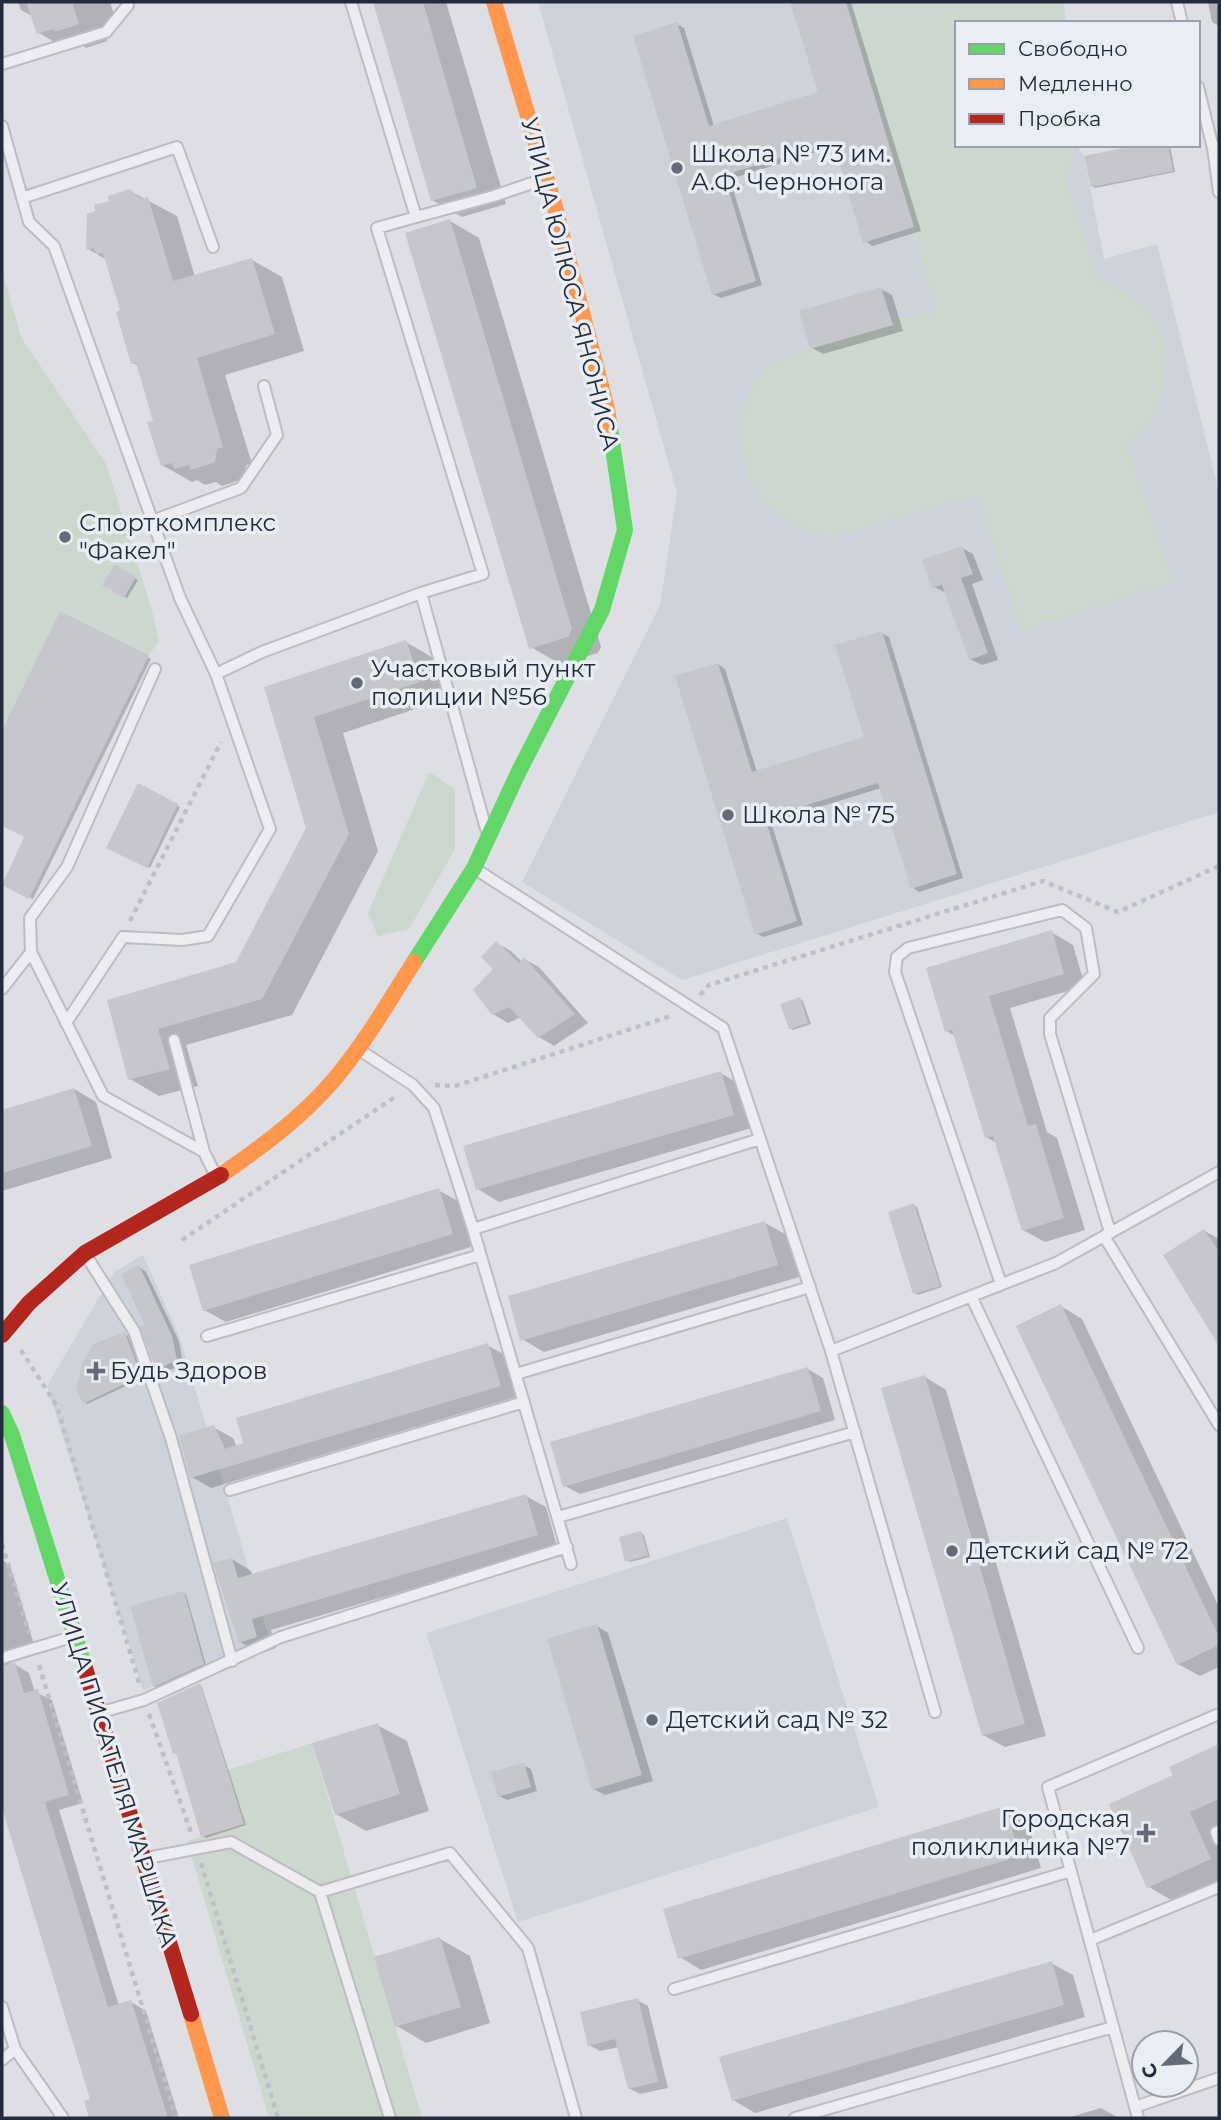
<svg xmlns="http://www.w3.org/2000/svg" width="1221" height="2120" font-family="Montserrat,sans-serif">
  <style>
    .built { fill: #ced2db }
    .green { fill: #ccd7cd }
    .shadow { fill: #0003 }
    .building { fill: #c5c7cc }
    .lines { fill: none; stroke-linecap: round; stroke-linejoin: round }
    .lane-casing { stroke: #bbbdc2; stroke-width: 14 }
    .path { stroke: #bfc0c7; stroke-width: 4.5; stroke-dasharray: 5 5; stroke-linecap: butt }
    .lane { stroke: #ededf0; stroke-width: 10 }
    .fast { stroke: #63d668; stroke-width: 16 }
    .slow { stroke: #ff974d; stroke-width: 16 }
    .jam { stroke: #b3261e; stroke-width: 16 }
    .poi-dot { fill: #646a77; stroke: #e9edf4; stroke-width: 2.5 }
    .labels { text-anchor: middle; stroke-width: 7; stroke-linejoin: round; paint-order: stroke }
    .poi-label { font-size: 24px; fill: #232b3d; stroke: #e9edf4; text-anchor: start }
    .street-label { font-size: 24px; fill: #232b3d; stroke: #e9edf4 }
  </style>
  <rect width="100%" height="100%" fill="#dddfe4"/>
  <!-- built -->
  <path class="built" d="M 538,2 L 1064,2 L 1065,23 L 957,23 L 957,145 L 1076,145 L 1084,156 L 1104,259 L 1157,244 L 1219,492 L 1219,812 L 682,980 L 522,882 L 660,605 L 677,493 Z
    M 143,1255 L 180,1338 L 269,1637 L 195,1671 L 143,1690 L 47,1386 L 114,1272 Z
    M 787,1518 L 879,1807 L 518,1922 L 426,1633 Z"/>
  <!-- green -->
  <path class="green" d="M 848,2 L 1064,2 L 1065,23 L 957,23 L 957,145 L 1076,145 L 1067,181 L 1097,278 C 1115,286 1138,298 1150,314 C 1171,341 1168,385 1155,414 C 1150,427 1137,437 1127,446 L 1173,582 L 1022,632 L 977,496 L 828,538 C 789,526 754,507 746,464 C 740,434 738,421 750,392 C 752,388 754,381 757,377 C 776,352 900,321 936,310 L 911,228 L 915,226 Z
    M 2,270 L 21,337 L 106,464 L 152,610 L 159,641 L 149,655 L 60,611 L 2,730 Z
    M 429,772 L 455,789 L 455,849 L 409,929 L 378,936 L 368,913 Z
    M 312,1743 L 422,2118 L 269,2118 L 187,1841 L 244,1824 L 228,1770 Z"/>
  <!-- shadow -->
  <path class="shadow" d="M 18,2 L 110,2 L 118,27 L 105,32 L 107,41 L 86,48 L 82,45 L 68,50 L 39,33 L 32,16 L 21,10 Z
    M 374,2 L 446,2 L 506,204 L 462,217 L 432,200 Z
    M 792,2 L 851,2 L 921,231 L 872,246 L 865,241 L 836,146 L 730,179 L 762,285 L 721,298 L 713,294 L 677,24 L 684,28 L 714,126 L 820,94 Z
    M 1208,2 L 1219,2 L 1219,26 L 1212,22 Z
    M 1147,145 L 1170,145 L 1175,172 L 1095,188 L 1092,186 Z
    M 130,191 L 177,216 L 195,277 L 252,260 L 282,277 L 304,351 L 225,375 L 252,464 L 246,465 L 244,479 L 222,486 L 216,482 L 205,485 L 197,480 L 192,482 L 162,465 L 155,422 L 139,366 L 133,363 L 122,311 L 107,260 L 88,249 L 111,202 Z
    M 450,221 L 479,238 L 601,647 L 598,653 L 560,664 L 531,647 Z
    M 881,289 L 892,295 L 903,331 L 823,354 L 812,348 Z
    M 962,548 L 973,554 L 983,580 L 972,584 L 998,660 L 982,665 L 970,659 L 947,593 L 934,587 Z
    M 116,566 L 138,580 L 127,598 L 105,584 Z
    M 61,614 L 151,659 L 33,899 L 3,884 L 26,837 L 2,825 L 2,734 Z
    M 881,633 L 889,637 L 963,878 L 919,892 L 912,887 L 881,788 L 771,822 L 803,925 L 763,937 L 756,933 L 718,664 L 725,669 L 757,772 L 866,738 Z
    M 406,642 L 435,659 L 448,698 L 343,733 L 378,851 L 292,1015 L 186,1045 L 198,1086 L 159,1096 L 130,1079 L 109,1001 L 237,964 L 308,829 L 266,688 Z
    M 139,786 L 180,807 L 150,868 L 108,847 Z
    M 1051,932 L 1073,945 L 1085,986 L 1010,1008 L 1047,1132 L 1057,1138 L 1085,1230 L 1045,1242 L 1023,1230 L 997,1143 L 986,1137 L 956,1037 L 947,1031 Z
    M 496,943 L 511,951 L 522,962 L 524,959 L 539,967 L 588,1023 L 554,1046 L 539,1037 L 521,1017 L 508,1023 L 493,1014 Z
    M 800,999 L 803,1001 L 811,1024 L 793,1030 L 790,1028 Z
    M 720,1073 L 742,1085 L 755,1127 L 499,1202 L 478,1189 Z
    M 74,1089 L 96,1102 L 112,1158 L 2,1191 L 2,1111 Z
    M 438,1190 L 460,1202 L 474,1246 L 226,1322 L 204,1310 Z
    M 914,1205 L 917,1207 L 942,1287 L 918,1295 L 915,1293 Z
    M 765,1223 L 787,1235 L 799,1277 L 544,1352 L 522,1339 Z
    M 1205,1231 L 1219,1239 L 1219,1342 L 1165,1256 Z
    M 139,1267 L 146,1272 L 179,1341 L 183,1364 L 164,1373 L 157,1368 L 148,1325 Z
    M 1061,1306 L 1082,1319 L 1219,1607 L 1219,1667 L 1200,1676 L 1178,1664 Z
    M 125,1334 L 128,1336 L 143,1378 L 87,1404 L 84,1402 Z
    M 487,1345 L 507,1356 L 519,1396 L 211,1488 L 192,1477 L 213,1427 L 233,1438 L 237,1447 Z
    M 808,1369 L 823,1378 L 835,1420 L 580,1494 L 565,1486 Z
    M 925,1377 L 946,1390 L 1046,1736 L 1005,1747 L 983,1735 Z
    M 526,1496 L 546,1507 L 557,1546 L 271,1630 L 276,1648 L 260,1654 L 240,1642 L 232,1559 L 251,1571 L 253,1576 Z
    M 641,1533 L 644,1535 L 650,1557 L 630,1562 L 627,1560 Z
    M 2,1560 L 10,1565 L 35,1648 L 11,1660 L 10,1665 L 14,1664 L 29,1673 L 35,1692 L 52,1700 L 83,1803 L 59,1810 L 119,2006 L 131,2002 L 146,2011 L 179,2118 L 91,2118 L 86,2102 L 92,2100 L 2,1802 Z
    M 183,1592 L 186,1594 L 206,1665 L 157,1688 L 154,1686 Z
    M 597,1626 L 608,1633 L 653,1781 L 605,1795 L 594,1789 Z
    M 200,1685 L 202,1687 L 246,1825 L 206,1838 L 203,1836 L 178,1755 L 175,1753 Z
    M 377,1725 L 407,1741 L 429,1811 L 366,1831 L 336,1814 Z
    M 1219,1746 L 1219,1885 L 1178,1904 L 1149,1887 L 1175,1776 L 1172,1767 Z
    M 523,1765 L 531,1769 L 537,1791 L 507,1800 L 499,1796 Z
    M 1005,1808 L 1027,1820 L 1041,1868 L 701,1970 L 680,1957 Z
    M 440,1939 L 470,1956 L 490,2023 L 426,2043 L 397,2026 Z
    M 1051,1963 L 1073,1975 L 1085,2017 L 755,2113 L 733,2100 Z
    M 637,2000 L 648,2006 L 668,2088 L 640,2094 L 629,2088 L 619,2047 L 600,2051 L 589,2045 Z
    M 1101,2108 L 1119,2118 L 1067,2118 Z"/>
  <!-- building -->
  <path class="building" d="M 26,2 L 72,2 L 79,24 L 55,32 L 54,29 L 37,34 Z
    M 373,2 L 423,2 L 477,188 L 431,201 Z
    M 790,2 L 846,2 L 914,227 L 863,243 L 833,142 L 724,175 L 756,281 L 712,295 L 633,36 L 677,22 L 709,126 L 818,92 Z
    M 1138,145 L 1168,145 L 1173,171 L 1091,187 L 1084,156 Z
    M 130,189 L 141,199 L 148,197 L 173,281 L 252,258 L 275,334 L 197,358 L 223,447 L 217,449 L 215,462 L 191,470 L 189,465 L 174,469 L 172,463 L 161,466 L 147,422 L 153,421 L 136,363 L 131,364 L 116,312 L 120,310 L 103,253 L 96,254 L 94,248 L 86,250 L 87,214 L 95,211 L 94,205 L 109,201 L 108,196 Z
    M 450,219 L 572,629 L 568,637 L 529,649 L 405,233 Z
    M 881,287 L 893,325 L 810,349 L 799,311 Z
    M 962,546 L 973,574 L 961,578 L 988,653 L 969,660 L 942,585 L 932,588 L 922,560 Z
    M 115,564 L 136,577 L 124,598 L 102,585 Z
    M 60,611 L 149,655 L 29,899 L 2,885 L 24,837 L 2,826 L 2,730 Z
    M 882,631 L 957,874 L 911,889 L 878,783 L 765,818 L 797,921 L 755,935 L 675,676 L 718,663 L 752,772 L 864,737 L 835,645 Z
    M 406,640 L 420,682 L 314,717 L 349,834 L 262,999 L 158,1029 L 170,1069 L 128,1080 L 107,1000 L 236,962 L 306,828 L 264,687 Z
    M 138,783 L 178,804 L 147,868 L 106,848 Z
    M 1052,930 L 1064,974 L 989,996 L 1028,1126 L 1036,1124 L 1064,1218 L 1022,1231 L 993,1136 L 985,1138 L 952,1030 L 945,1032 L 926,968 Z
    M 496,941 L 519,963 L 524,957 L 575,1014 L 538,1038 L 509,1007 L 492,1015 L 473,990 L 493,969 L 481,957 Z
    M 800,997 L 808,1023 L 789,1029 L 780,1004 Z
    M 721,1071 L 734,1115 L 476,1190 L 463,1146 Z
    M 74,1088 L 92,1146 L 2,1173 L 2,1110 Z
    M 439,1188 L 453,1234 L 203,1311 L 189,1265 Z
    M 914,1203 L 940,1286 L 913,1294 L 888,1212 Z
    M 765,1221 L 778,1265 L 520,1341 L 508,1296 Z
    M 1204,1229 L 1219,1252 L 1219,1346 L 1163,1255 Z
    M 139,1265 L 172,1336 L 177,1360 L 156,1370 L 140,1326 L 145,1325 L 121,1274 Z
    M 1061,1304 L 1219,1637 L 1219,1645 L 1177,1665 L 1016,1326 Z
    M 125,1332 L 141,1376 L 83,1404 L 76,1388 L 82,1364 L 93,1344 Z
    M 488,1343 L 501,1386 L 190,1478 L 179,1435 L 214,1425 L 225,1449 L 243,1443 L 236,1418 Z
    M 808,1367 L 821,1411 L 563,1487 L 550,1442 Z
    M 925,1375 L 1025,1724 L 982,1736 L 881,1388 Z
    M 526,1494 L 538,1535 L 252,1619 L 257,1637 L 239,1643 L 213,1563 L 232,1558 L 238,1578 Z
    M 641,1531 L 648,1555 L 625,1562 L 619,1537 Z
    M 184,1591 L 204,1664 L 153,1687 L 130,1606 Z
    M 597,1624 L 642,1775 L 592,1790 L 547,1639 Z
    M 15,1662 L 24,1693 L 38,1689 L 69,1795 L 45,1802 L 108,2007 L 131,2000 L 168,2118 L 89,2118 L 84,2101 L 90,2099 L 2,1808 L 2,1666 Z
    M 200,1683 L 244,1824 L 201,1837 L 176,1753 L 173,1754 L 157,1703 Z
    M 378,1723 L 400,1794 L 335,1815 L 312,1743 Z
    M 1219,1744 L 1219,1799 L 1190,1812 L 1211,1859 L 1147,1888 L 1109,1804 L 1173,1775 L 1169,1767 Z
    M 524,1763 L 531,1787 L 498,1797 L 491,1772 Z
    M 1005,1806 L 1020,1856 L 678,1959 L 663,1909 Z
    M 440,1937 L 461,2007 L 395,2027 L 374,1957 Z
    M 1052,1961 L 1064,2005 L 732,2101 L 719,2057 Z
    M 638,1998 L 658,2082 L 628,2089 L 615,2039 L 588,2046 L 580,2012 Z"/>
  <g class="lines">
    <defs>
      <path id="lane" d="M 351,2 L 416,217 L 377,228 L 483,574 L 421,593 L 486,829
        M 1177,2 L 1182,23
        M 2,64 L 106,32 L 128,5 L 127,2
        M 1198,87 L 1213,148
        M 2,126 L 29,222 L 54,246 L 180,598 L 216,674 L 270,829 L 208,936 L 182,940 L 123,937 L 66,1023
        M 1219,147 L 1213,148 L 1219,192
        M 22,198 L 177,147 L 213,247
        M 416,217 L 494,196 L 544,179
        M 152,521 L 241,488 L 277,435 L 264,386
        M 216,674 L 262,652 L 421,593
        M 477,870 L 723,1028 L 831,1351 L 935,1712
        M 31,952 L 30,918 L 67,867 L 155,669
        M 2,989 L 31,952 L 103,1096 L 204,1152 L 216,1176
        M 174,1040 L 204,1152
        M 361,1051 L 413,1085 L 434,1108 L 473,1229 L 571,1564
        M 473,1229 L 760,1139
        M 1104,1236 L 1219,1425
        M 85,1254 L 134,1331 L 171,1438 L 232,1661
        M 1001,1284 L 895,972 L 897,957 L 908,948 L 1062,910 L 1086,928 L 1094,974 L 1050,1018 L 1050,1034 L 1110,1232
        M 971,1296 L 1138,1648
        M 207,1336 L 480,1255
        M 831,1351 L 1056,1263 L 1219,1172
        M 516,1374 L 810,1287
        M 230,1490 L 524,1402
        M 558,1517 L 855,1432
        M 2,1658 L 72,1637
        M 102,1712 L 144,1700 L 281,1637 L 567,1547
        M 1219,1831 L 1216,1832 L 1219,1840
        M 147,1858 L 231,1842 L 320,1892 L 450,1853 L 528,1948 L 576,2118
        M 320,1892 L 390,2118
        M 1090,1940 L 1219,1887
        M 674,1989 L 1071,1871
        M 2,2007 L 15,2049 L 63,2118
        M 2,2060 L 15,2049
        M 1135,2107 L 1219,2078
        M 795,2118 L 1113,2027
        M 1138,2118 L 1048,1787 L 1219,1714"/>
    </defs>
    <!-- lane casing -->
    <use href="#lane" class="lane-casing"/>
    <!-- path -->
    <path class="path" d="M 130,921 L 221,742
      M 700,995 L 709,985 L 1043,881 L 1118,912 L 1219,866
      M 435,1085 L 455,1086 L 671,1016
      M 182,1240 L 398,1095
      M 21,1350 L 57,1406 L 140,1686
      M 2,1544 L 29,1633
      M 39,1665 L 176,2118
      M 149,1714 L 192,1835
      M 201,1863 L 278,2118"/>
    <!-- lane -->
    <use href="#lane" class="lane"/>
    <!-- fast -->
    <path class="fast" d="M 414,962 L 474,868 L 519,771 L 602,610 L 625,530 L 610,428
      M 2,1413 L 12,1435 L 85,1668"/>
    <!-- slow -->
    <path class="slow" d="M 494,2 L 553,200 L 607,409 L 610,428
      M 221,1175 C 260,1148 300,1119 332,1082 C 363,1046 388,1003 414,962
      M 191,2014 L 222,2118"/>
    <!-- jam -->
    <path class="jam" d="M 2,1335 L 29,1303 L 85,1253 L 221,1175
      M 85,1668 L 191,2014"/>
  </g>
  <!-- markers -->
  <g class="poi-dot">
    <circle cx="677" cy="168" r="7"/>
    <circle cx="65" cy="537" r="7"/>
    <circle cx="357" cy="683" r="7"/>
    <circle cx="728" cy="815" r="7"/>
    <path d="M92.5 1360.5h7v7h7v7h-7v7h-7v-7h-7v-7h7z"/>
    <circle cx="952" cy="1551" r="7"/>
    <circle cx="652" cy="1720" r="7"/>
    <path d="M1142.5 1822.5h7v7h7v7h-7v7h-7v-7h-7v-7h7z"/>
  </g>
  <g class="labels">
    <!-- poi labels -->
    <g class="poi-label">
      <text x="691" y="162">Школа № 73 им.<tspan x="691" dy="28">А.Ф. Чернонога</tspan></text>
      <text x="79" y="531">Спорткомплекс<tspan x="79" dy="28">"Факел"</tspan></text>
      <text x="371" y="677">Участковый пункт<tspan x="371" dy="28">полиции №56</tspan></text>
      <text x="742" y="823">Школа № 75</text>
      <text x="110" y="1379">Будь Здоров</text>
      <text x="966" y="1559">Детский сад № 72</text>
      <text x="666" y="1728">Детский сад № 32</text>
      <text x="1130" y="1827" text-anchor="end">Городская<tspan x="1130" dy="28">поликлиника №7</tspan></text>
    </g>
    <!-- street labels -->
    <g class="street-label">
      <text transform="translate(570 284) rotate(76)" y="8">УЛИЦА ЮЛЮСА ЯНОНИСА</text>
      <text transform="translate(114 1765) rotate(73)" y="8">УЛИЦА ПИСАТЕЛЯ МАРШАКА</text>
    </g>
  </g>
  <!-- border -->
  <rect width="1221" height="2120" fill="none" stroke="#232b3d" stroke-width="7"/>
  <!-- legend -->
  <rect x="955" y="21" width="245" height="126" fill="#e9edf4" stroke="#9a9fab" stroke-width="2"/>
  <rect x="969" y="44" width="35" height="10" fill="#63d668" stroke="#9a9fab" stroke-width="2"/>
  <text x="1018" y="56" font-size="21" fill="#232b3d">Свободно</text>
  <rect x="969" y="79" width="35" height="10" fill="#ff974d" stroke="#9a9fab" stroke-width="2"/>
  <text x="1018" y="91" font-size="21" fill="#232b3d">Медленно</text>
  <rect x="969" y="114" width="35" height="10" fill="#b3261e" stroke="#9a9fab" stroke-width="2"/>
  <text x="1018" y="126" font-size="21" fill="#232b3d">Пробка</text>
  <!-- north arrow -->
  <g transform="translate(1165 2064) rotate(245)"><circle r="33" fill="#e9edf4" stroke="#9a9fab" stroke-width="2"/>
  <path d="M0-5L12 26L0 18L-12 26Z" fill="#646a77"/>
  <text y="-10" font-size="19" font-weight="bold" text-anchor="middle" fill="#232b3d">С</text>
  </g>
</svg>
